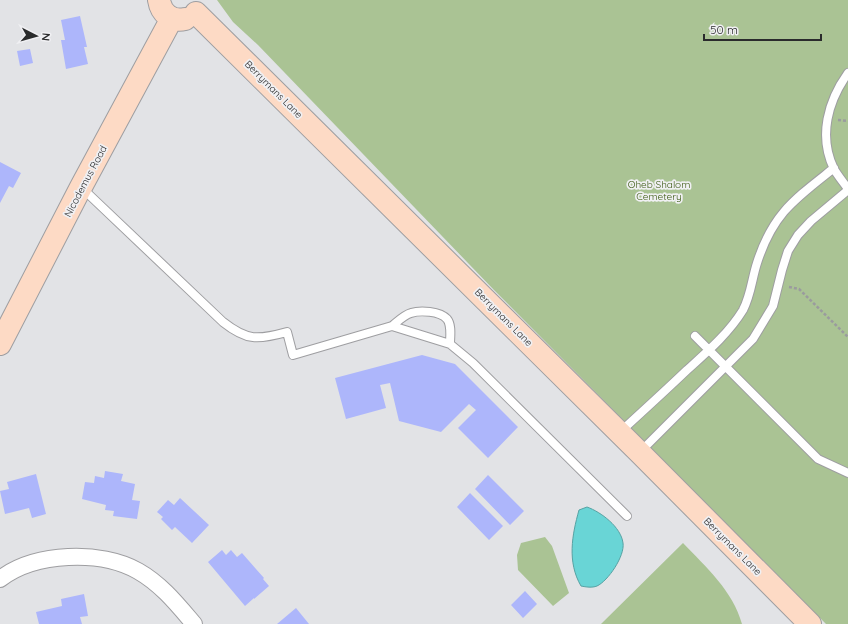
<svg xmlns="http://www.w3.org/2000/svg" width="848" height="624" font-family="Quicksand,sans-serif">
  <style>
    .green { fill: #aac394 }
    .water { fill: #69d5d6; stroke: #56a2a3 }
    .building { fill: #adb6fb }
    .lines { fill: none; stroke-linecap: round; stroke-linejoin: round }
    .lane-casing { stroke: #9e9ea1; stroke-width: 10 }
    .street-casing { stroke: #9e9ea1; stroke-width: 18 }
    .secondary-casing { stroke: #9e9ea1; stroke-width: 24 }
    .path { stroke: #9a9b9e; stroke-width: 2.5; stroke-dasharray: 3 2; stroke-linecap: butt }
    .lane { stroke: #fff; stroke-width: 8 }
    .street { stroke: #fff; stroke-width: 16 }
    .secondary { stroke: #fddac5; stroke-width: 22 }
    .labels { text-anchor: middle; stroke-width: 3.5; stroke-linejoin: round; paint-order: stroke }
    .street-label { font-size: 10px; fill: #2a2b2c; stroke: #f0f0f3 }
    .park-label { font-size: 10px; fill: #395810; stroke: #f0f0f3 }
  </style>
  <rect width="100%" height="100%" fill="#e2e3e6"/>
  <!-- green -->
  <path class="green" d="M 217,0 L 848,0 L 848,624 L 826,624 L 494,290 L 258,45 L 233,22 Z
    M 545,537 L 552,546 L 569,593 L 553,606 L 518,570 L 517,555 L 521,543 Z
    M 683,543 C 706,567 733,591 742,624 L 601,624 Z"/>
  <!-- water -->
  <path class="water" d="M 587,507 C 601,512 621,527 623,543 C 625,556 608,581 597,586 C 592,588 586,587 581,586 C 567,562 572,535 579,510 Z"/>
  <!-- building -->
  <path class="building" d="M 80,16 L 87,47 L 84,47 L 88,64 L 66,69 L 61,40 L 65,40 L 61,20 Z
    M 30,49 L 33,63 L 20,66 L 17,51 Z
    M 0,162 L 21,173 L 13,188 L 9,186 L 0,203 Z
    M 422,355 L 455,364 L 518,427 L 488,458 L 458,428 L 476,410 L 469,404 L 441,432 L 399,421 L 390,383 L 380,385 L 386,408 L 346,419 L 335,378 Z
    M 105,471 L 123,474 L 121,481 L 135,484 L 132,500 L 140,501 L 137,519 L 113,516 L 114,511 L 105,510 L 106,505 L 82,499 L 85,482 L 94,483 L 95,476 L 104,478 Z
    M 36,474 L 46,514 L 32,518 L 29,508 L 5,514 L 0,491 L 9,489 L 7,482 Z
    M 488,475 L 524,511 L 510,525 L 475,489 Z
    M 470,493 L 503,526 L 489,540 L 457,507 Z
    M 180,498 L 209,525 L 192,543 L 175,527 L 172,530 L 161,519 L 163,517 L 157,512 L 168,500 L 174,505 Z
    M 222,550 L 226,555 L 231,550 L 237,557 L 242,553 L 264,578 L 263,579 L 269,586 L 254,599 L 254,598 L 245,606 L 208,562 Z
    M 525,591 L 537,604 L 523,618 L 511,605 Z
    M 84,594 L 88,616 L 80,617 L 82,624 L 39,624 L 36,612 L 62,606 L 61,599 Z
    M 296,608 L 309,624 L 277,624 Z"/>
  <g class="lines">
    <defs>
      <path id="lane" d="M 848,73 C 828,101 818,136 834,169 C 838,176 844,183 848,189
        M 82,188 L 223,322 C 247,341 258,340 287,332 L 293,355 L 392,326 L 450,344 L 473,363 L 627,516
        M 392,326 C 397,322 404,315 411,313 C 420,310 440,311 447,319 C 452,325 450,337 450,344
        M 695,336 L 818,459 L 848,473
        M 620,432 C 643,411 665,391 687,370 C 707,352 729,333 743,310 C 751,295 752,278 757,263 C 773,213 795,199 834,168
        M 640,452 L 753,339 L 773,306 L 782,270 L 788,251 L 798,235 L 811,221 L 848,190"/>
      <path id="street" d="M 0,579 C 35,552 101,550 138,571 C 161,584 177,604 194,624"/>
      <path id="secondary" d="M 159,0 C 161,13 171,22 185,19
        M 196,13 L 640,453 L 810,624
        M 0,344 L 81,187 L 172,18"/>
    </defs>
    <!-- lane casing -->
    <use href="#lane" class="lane-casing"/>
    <!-- street casing -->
    <use href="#street" class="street-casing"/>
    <!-- secondary casing -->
    <use href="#secondary" class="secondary-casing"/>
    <!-- path -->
    <path class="path" d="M 838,120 L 848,121
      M 789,287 L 799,289 L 848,337"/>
    <!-- lane -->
    <use href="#lane" class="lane"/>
    <!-- street -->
    <use href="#street" class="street"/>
    <!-- secondary -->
    <use href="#secondary" class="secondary"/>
  </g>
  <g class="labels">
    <!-- street labels -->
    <g class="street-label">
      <text transform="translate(274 89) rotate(45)" y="4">Berrymans Lane</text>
      <text transform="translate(85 181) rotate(-62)" y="4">Nicodemus Road</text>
      <text transform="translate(504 317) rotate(45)" y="4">Berrymans Lane</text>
      <text transform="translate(733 546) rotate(45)" y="4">Berrymans Lane</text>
    </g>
    <!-- park labels -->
    <g class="park-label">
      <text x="659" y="188">Oheb Shalom<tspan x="659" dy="12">Cemetery</tspan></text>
    </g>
  </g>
  <!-- north arrow -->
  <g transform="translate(36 36) rotate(96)" stroke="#f0f0f3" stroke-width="3" paint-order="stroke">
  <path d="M0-3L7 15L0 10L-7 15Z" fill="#2a2b2c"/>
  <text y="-6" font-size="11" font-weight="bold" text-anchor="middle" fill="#2a2b2c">N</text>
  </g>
  <!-- scale -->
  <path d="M704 34v6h117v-6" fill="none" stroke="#2a2b2c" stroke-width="2"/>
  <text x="710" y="34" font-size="12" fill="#2a2b2c" stroke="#f0f0f3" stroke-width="3" paint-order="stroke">50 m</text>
</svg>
